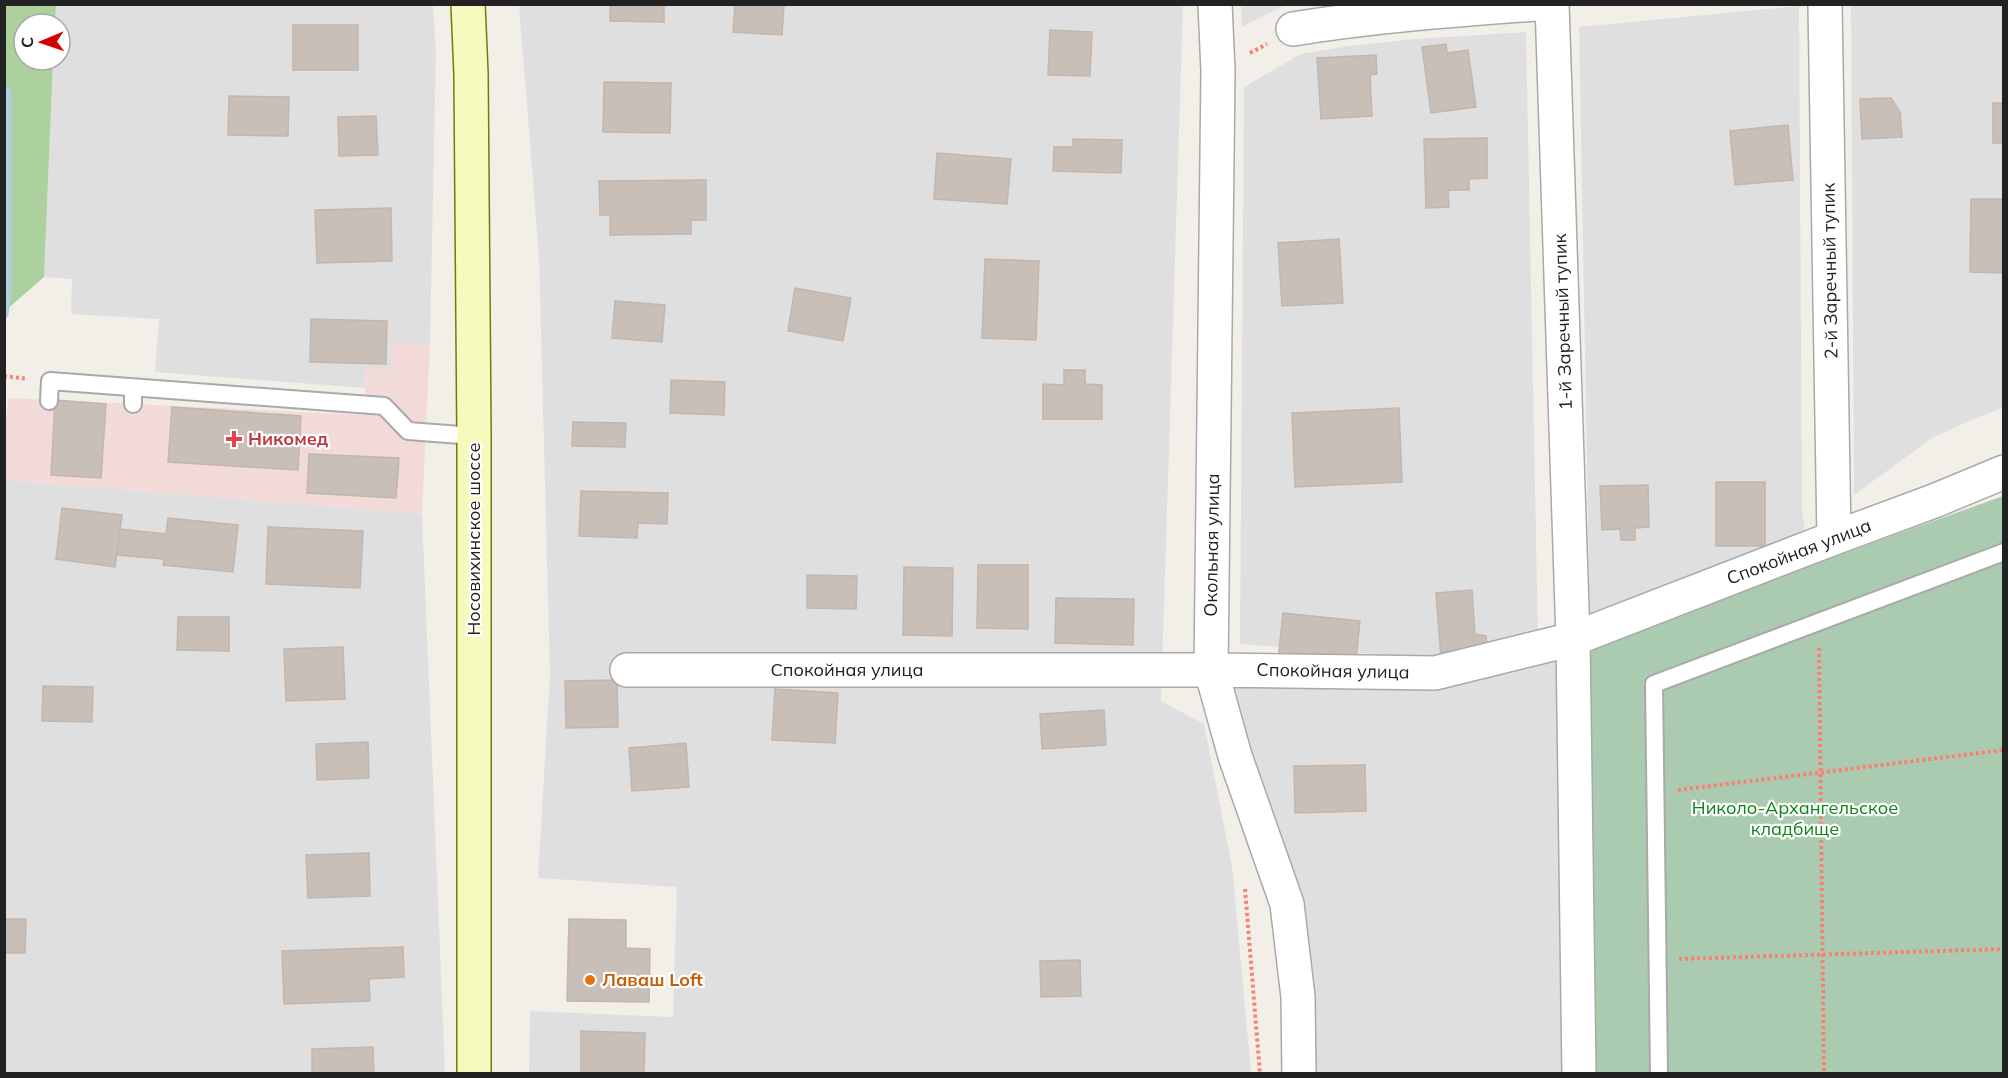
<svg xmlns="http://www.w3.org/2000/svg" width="2008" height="1078" font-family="Mulish,sans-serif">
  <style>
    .residential { fill: #e0dfdf }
    .commercial { fill: #f2dad9 }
    .forest { fill: #add19e }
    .cemetery { fill: #aacbaf }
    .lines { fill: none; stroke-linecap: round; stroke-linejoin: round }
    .stream { stroke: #aad3df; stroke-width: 9 }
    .building { fill: #c7bfb8; stroke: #c4b6ab; stroke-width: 1.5 }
    .lane-casing { stroke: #a9a9a9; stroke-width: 20 }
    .street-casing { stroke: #a9a9a9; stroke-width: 36 }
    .secondary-casing { stroke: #707d05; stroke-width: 36 }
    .path { stroke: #fa8072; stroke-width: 4; stroke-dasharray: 3 3; stroke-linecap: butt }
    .lane { stroke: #fff; stroke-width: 16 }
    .street { stroke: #fff; stroke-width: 33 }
    .secondary { stroke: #f7fabf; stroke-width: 33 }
    .health-dot { fill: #e0444e; stroke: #fff; stroke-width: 2 }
    .food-dot { fill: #e8710a; stroke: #fff; stroke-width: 2 }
    .labels { text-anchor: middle; stroke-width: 4.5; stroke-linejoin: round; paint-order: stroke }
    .street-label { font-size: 18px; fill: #222; stroke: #fff }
    .health-label { font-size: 18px; font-weight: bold; fill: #be3a42; stroke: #fff; text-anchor: start }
    .park-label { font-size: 18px; fill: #0c8416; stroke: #fff }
    .food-label { font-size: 18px; font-weight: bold; fill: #c56008; stroke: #fff; text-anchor: start }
  </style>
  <rect width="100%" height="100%" fill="#f2efe9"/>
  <!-- residential -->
  <path class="residential" d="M 56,5 L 433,5 L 436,49 L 430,343 L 393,343 L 392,371 L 366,368 L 365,388 L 155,372 L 159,319 L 71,314 L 72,279 L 44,277 L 53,60 L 60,60 L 60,24 L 55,24 Z
    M 519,5 L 1183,5 L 1161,701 L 1204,724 L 1232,866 L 1251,1073 L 529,1073 L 530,1011 L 673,1017 L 677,887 L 538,878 L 550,675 L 539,256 Z
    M 1241,5 L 1241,4 L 1285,5 L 1242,27 Z
    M 1851,5 L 2004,5 L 2003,408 L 1973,419 L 1932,438 L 1854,495 Z
    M 1799,6 L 1802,509 L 1805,529 L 1767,550 L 1590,627 L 1579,27 Z
    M 1526,32 L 1538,640 L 1427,658 L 1240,644 L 1244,87 L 1301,54 L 1349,46 L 1416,39 Z
    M 4,480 L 422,514 L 445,1073 L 5,1073 Z
    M 1557,660 L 1566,1073 L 1305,1073 L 1226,683 Z"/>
  <!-- commercial -->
  <path class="commercial" d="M 393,343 L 430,343 L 422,514 L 5,480 L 5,423 L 9,398 L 364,415 L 366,368 L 391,371 Z"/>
  <!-- forest -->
  <path class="forest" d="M 5,4 L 56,5 L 55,24 L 24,24 L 24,60 L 53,60 L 44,277 L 5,311 Z"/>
  <!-- cemetery -->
  <path class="cemetery" d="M 2003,496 L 2003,1073 L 1591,1073 L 1581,648 Z"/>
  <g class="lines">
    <!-- stream -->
    <path class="stream" d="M 4,314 L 7,293 L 7,91"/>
  </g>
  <!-- building -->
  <path class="building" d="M 610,4 L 664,4 L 664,22 L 610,21 Z
    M 735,4 L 784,4 L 782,35 L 733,32 Z
    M 293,25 L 358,25 L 358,70 L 293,70 Z
    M 1050,30 L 1092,32 L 1090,76 L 1048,75 Z
    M 1446,44 L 1447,53 L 1468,50 L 1476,107 L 1431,113 L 1422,47 Z
    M 1376,55 L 1377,74 L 1370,75 L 1372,116 L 1321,119 L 1317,58 Z
    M 604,82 L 671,83 L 670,133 L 603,132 Z
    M 229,96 L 289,97 L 288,136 L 228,135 Z
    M 1891,98 L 1900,112 L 1902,137 L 1862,139 L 1860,99 Z
    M 1993,103 L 2004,103 L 2004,143 L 1993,143 Z
    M 376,116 L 378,155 L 339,156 L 338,117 Z
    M 1788,125 L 1793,180 L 1735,185 L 1730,131 Z
    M 1487,138 L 1487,178 L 1469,179 L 1469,190 L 1448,190 L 1449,207 L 1426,208 L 1424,139 Z
    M 1073,139 L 1122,140 L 1121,173 L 1053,171 L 1054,147 L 1073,147 Z
    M 937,153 L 1011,159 L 1007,204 L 934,199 Z
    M 706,180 L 706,220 L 691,220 L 691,234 L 610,235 L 610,215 L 600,215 L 599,181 Z
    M 1971,199 L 2004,199 L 2004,273 L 1970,272 Z
    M 391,208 L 392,261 L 317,263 L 315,210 Z
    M 1339,239 L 1343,303 L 1282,306 L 1278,243 Z
    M 985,259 L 1039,261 L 1036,340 L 982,338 Z
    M 795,288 L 851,298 L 843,341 L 788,331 Z
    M 615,301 L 665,305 L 662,342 L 612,338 Z
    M 311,319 L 387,321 L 386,364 L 310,362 Z
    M 1064,370 L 1085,370 L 1085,384 L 1102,385 L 1102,419 L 1043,419 L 1043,384 L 1064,385 Z
    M 671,380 L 725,382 L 724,415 L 670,413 Z
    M 55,400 L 106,404 L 101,478 L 51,475 Z
    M 172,407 L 301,416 L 298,470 L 168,462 Z
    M 1399,408 L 1402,482 L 1295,487 L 1292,413 Z
    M 573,422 L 626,423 L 625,447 L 572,446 Z
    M 309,454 L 399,458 L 396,498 L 307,493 Z
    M 1716,482 L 1765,482 L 1765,546 L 1716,546 Z
    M 1648,485 L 1649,527 L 1635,528 L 1635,540 L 1621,540 L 1620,529 L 1602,530 L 1600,486 Z
    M 581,491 L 668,493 L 667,524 L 638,523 L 637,538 L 579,536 Z
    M 62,508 L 122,515 L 115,567 L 56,559 Z
    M 168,518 L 238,525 L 233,572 L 163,565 L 164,559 L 117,555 L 120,529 L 166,534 Z
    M 268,527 L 363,531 L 360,588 L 266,584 Z
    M 978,565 L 1028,565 L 1028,629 L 977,628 Z
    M 904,567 L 953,568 L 952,636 L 903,635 Z
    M 807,575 L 857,576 L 856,609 L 807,608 Z
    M 1472,590 L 1475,634 L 1486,636 L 1488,654 L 1441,658 L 1436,593 Z
    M 1056,598 L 1134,599 L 1133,645 L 1055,643 Z
    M 1283,613 L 1360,621 L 1355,668 L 1278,660 Z
    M 178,617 L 229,617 L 229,651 L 177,650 Z
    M 343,647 L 345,699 L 286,701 L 284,649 Z
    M 617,680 L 618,727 L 566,728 L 565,681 Z
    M 43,686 L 93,687 L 92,722 L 42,721 Z
    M 775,689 L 838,693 L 835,743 L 772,740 Z
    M 1104,710 L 1106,745 L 1042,749 L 1040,714 Z
    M 368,742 L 369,778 L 317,780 L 316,744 Z
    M 686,743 L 689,787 L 632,791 L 629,748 Z
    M 1365,765 L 1366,811 L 1295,813 L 1294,766 Z
    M 369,853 L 370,896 L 308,898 L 306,855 Z
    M 4,919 L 26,919 L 25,953 L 4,953 Z
    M 569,919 L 626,920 L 626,948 L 650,949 L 649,1002 L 567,1001 Z
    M 403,947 L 404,977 L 369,979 L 370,1001 L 284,1004 L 282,951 Z
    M 1080,960 L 1081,996 L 1041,997 L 1040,961 Z
    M 581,1031 L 645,1033 L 644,1074 L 581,1073 Z
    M 373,1047 L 374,1074 L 312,1074 L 312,1049 Z"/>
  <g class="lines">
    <defs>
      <path id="lane" d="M 49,401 L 50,381 L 384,406 L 408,431 L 474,436
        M 133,404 L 133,387
        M 1659,1074 L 1654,684 L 2004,552"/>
      <path id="street" d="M 1215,4 L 1218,71 L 1211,670 L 1235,756 L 1287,904 L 1298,997 L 1299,1074
        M 1552,4 L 1573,639 L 1579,1074
        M 1825,4 L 1834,538
        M 1293,29 C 1373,16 1454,10 1536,4
        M 627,670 L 1211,670 L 1435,673 L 1573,639 L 1834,538 L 1934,501 L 2004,472"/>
      <path id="secondary" d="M 468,4 L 471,74 L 474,436 L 474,1074"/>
    </defs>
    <!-- lane casing -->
    <use href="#lane" class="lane-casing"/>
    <!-- street casing -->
    <use href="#street" class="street-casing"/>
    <!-- secondary casing -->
    <use href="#secondary" class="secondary-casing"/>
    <!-- path -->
    <path class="path" d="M 1250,53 L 1267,44
      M 4,376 L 28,379
      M 1819,648 L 1824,1074
      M 1678,790 L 2004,750
      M 1245,889 L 1260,1074
      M 1679,959 L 2004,949"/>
    <!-- lane -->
    <use href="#lane" class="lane"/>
    <!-- street -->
    <use href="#street" class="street"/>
    <!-- secondary -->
    <use href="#secondary" class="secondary"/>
  </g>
  <!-- markers -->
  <path class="health-dot" d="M231 430h6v6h6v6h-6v6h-6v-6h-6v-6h6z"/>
  <circle class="food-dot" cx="590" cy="980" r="6"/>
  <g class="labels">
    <!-- street labels -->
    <g class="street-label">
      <text transform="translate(1830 271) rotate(-91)" y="6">2-й Заречный тупик</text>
      <text transform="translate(1563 322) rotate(-92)" y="6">1-й Заречный тупик</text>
      <text transform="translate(474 539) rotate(-90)" y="6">Носовихинское шоссе</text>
      <text transform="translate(1212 545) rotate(-89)" y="6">Окольная улица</text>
      <text transform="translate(1799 552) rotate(-21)" y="6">Спокойная улица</text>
      <text x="847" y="676">Спокойная улица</text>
      <text transform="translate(1333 671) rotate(1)" y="6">Спокойная улица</text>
    </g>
    <!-- health labels -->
    <g class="health-label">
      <text x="248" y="445">Никомед</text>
    </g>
    <!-- park labels -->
    <g class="park-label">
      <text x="1795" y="814">Николо-Архангельское<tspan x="1795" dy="21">кладбище</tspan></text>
    </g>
    <!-- food labels -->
    <g class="food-label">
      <text x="602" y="986">Лаваш Loft</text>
    </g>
  </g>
  <!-- border -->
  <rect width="2008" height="1078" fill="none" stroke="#222222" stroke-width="12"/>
  <!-- north arrow -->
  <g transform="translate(42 42) rotate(268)"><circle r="28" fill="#ffffff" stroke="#a7a7a7" stroke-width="1.5"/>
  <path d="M0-4.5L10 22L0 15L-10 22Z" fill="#d40000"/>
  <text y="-9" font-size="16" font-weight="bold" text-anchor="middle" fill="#222222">С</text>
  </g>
</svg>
